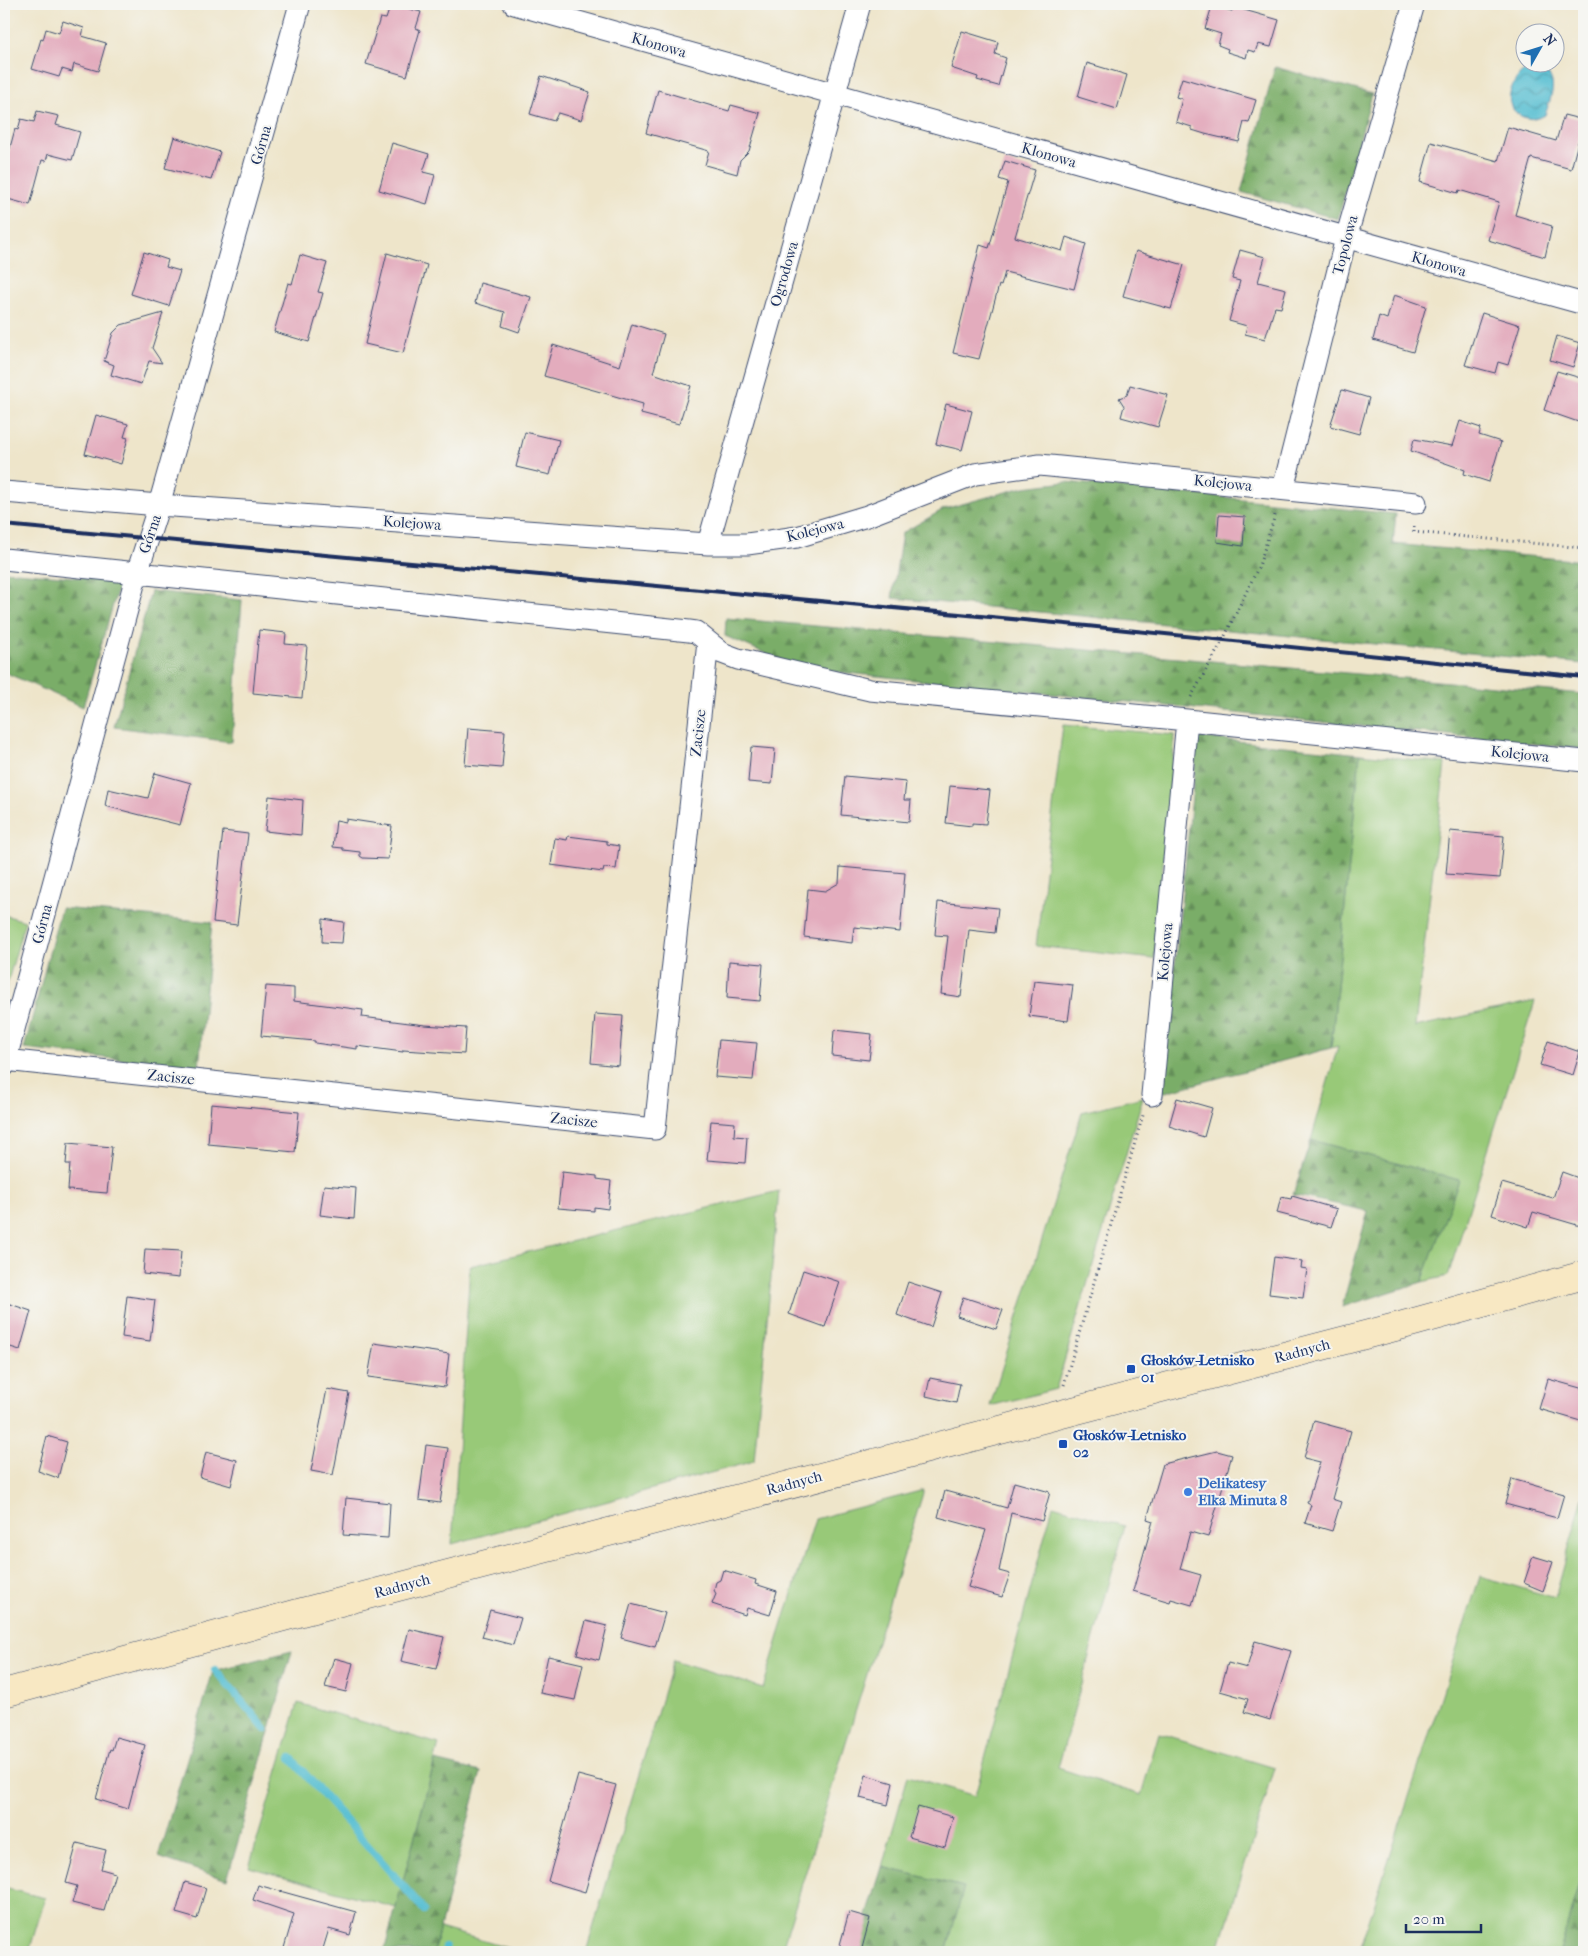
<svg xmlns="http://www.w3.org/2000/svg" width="1588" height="1956" font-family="'IM FELL French Canon',serif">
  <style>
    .green { fill: #98c978; stroke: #5a7c6b }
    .forest { fill: url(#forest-firs); stroke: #4a6e63 }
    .water { fill: url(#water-waves); stroke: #387698 }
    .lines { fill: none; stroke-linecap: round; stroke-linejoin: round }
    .stream { stroke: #55bed1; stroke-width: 8 }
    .building { fill: #e3acbd }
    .street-casing { stroke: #3b4a6e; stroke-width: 23 }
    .secondary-casing { stroke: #3b4a6e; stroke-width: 29 }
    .path { stroke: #3b4a6e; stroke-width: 3; stroke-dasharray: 1 4; stroke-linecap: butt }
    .street { stroke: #fff; stroke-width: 21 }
    .secondary { stroke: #f8e8c3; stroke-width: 28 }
    .rail { stroke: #1b2f5e; stroke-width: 4 }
    .transit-dot { fill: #1a4fb4; stroke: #f6f6f2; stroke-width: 2 }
    .shop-dot { fill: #3f7fe0; stroke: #f6f6f2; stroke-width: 2 }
    .labels { text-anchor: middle; stroke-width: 4; stroke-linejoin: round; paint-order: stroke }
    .street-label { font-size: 15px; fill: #1b2f5e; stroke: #f6f6f2 }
    .transit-label { font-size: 15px; font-weight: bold; fill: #164399; stroke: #f6f6f2; text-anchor: start }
    .shop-label { font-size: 15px; font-weight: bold; fill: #366cbe; stroke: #f6f6f2; text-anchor: start }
  </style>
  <defs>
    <pattern id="forest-firs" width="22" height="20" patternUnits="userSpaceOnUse" patternTransform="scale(1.25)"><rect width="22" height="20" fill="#7aad68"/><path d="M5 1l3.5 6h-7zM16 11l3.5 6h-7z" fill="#638d59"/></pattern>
    <pattern id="water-waves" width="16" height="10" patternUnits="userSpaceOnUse" patternTransform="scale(1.25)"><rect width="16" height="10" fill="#55bed1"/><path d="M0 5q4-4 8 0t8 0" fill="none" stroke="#469bad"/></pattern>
  </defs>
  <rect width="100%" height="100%" fill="#f6f6f2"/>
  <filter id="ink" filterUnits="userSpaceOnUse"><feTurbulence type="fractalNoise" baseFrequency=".02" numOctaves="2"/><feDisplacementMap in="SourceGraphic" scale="10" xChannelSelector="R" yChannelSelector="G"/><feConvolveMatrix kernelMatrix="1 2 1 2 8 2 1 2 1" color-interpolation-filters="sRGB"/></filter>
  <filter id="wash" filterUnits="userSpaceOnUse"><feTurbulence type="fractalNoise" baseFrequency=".0096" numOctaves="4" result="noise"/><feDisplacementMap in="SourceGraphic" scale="20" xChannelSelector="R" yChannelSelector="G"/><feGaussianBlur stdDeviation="1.12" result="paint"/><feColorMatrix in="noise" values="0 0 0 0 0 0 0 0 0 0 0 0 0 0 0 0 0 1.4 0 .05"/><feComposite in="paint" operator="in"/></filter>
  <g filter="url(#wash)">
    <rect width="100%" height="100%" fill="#eee5ca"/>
    <!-- green -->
    <path class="green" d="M 1063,725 L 1175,735 L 1154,959 L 1036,946 Z
      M 1360,754 L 1445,763 L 1415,1027 L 1535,1001 L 1448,1276 L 1422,1282 L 1458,1180 L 1311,1140 L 1338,1046 L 1331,1048 Z
      M 4,915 L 25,921 L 4,995 Z
      M 1143,1097 L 1056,1389 L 990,1406 L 1082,1112 Z
      M 779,1191 L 754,1461 L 452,1544 L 470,1266 Z
      M 924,1490 L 781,1952 L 586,1952 L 673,1660 L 763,1688 L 815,1519 Z
      M 1584,1494 L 1584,1866 L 1560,1952 L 1359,1952 L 1480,1576 L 1555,1598 Z
      M 1053,1505 L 1125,1526 L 1058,1768 L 1141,1795 L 1159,1733 L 1275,1768 L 1218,1952 L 946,1952 L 963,1887 L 882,1867 L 908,1776 L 975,1796 Z
      M 298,1703 L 439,1744 L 396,1908 L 249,1867 Z
      M 4,1888 L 45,1898 L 29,1952 L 4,1952 Z
      M 440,1928 L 521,1952 L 433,1952 Z"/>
    <!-- forest -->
    <path class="forest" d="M 1275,67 L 1372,94 L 1338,219 L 1241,192 Z
      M 1066,482 L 1396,514 L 1393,544 L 1584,561 L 1584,664 L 892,598 L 902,533 L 944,509 L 1024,487 Z
      M 4,571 L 120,581 L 83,707 L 4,672 Z
      M 151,591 L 242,600 L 232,742 L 114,727 Z
      M 726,618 L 1584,694 L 1584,749 L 799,668 L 725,636 Z
      M 1198,737 L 1360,754 L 1331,1048 L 1162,1093 Z
      M 61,908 L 212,922 L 199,1068 L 24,1049 Z
      M 1311,1140 L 1459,1180 L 1422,1282 L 1342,1307 L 1368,1211 L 1293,1195 Z
      M 292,1651 L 227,1880 L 158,1857 L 213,1671 Z
      M 435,1761 L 481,1772 L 440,1928 L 433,1952 L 384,1952 Z
      M 1584,1866 L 1584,1952 L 1560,1952 Z
      M 882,1867 L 964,1887 L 946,1952 L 856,1952 Z"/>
    <!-- water -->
    <path class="water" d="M 1527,69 L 1549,75 C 1557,86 1549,103 1545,115 C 1534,122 1518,119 1511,106 C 1505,94 1517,74 1527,69 Z"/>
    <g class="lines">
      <!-- stream -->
      <path class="stream" d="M 215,1670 L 265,1729
        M 291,1758 L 424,1910
        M 445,1947 L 446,1952"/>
    </g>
    <g id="blocks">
      <!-- building -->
      <path class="building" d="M 391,4 L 421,12 L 416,28 L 420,30 L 407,76 L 366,64 L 380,18 L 386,19 Z
        M 1212,6 L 1232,11 L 1234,7 L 1279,20 L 1271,47 L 1258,44 L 1255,52 L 1248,50 L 1246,58 L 1227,52 L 1228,49 L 1218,45 L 1221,34 L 1205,29 Z
        M 63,21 L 84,28 L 82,36 L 106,43 L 98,71 L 74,64 L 72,72 L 62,69 L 59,77 L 32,69 L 41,39 L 43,40 L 46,29 L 59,33 Z
        M 962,31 L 998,42 L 995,54 L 1006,58 L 998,86 L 977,80 L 978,77 L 951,68 Z
        M 1087,63 L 1127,75 L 1117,109 L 1078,97 Z
        M 541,76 L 590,92 L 581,120 L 558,113 L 554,121 L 530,114 Z
        M 1182,78 L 1256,100 L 1249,123 L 1244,122 L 1239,142 L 1205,134 L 1192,130 L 1192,127 L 1176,122 L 1182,99 L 1176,97 Z
        M 658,90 L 729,111 L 731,105 L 760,113 L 749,151 L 740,160 L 737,174 L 705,165 L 709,151 L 646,133 Z
        M 37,111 L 59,116 L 56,125 L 80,132 L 72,160 L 48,154 L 46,161 L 42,160 L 30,205 L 4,198 L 4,170 L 15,129 L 18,130 L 21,119 L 34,122 Z
        M 1564,115 L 1584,120 L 1571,169 L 1531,158 L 1515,215 L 1552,226 L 1545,257 L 1488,240 L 1499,202 L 1459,190 L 1458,193 L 1420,182 L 1431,142 L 1498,161 L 1508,127 L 1556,141 Z
        M 174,137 L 220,152 L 211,180 L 165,168 Z
        M 392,143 L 429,154 L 423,172 L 435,175 L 427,204 L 379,190 Z
        M 1005,161 L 1035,170 L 1015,237 L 1062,251 L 1066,237 L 1086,244 L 1074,289 L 1005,272 L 1001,286 L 999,285 L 979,359 L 953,353 L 980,245 L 989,248 L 1008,182 L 999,179 Z
        M 1240,250 L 1265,257 L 1258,282 L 1286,289 L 1281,308 L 1275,307 L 1265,339 L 1245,334 L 1247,326 L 1229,321 L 1240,281 L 1232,279 Z
        M 1136,251 L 1184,265 L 1171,309 L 1123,296 Z
        M 144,252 L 168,260 L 166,267 L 180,271 L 169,306 L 131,294 Z
        M 387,253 L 427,265 L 403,353 L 365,344 Z
        M 300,255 L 327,263 L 318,292 L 323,293 L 309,342 L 274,332 L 288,283 L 292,284 Z
        M 480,283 L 531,297 L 519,332 L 502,326 L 505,312 L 475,303 Z
        M 1394,295 L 1426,306 L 1413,352 L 1373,340 L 1379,316 L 1387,319 Z
        M 163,313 L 152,348 L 162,363 L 149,361 L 141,384 L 111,375 L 114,365 L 104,361 L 113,333 L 121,325 Z
        M 1482,313 L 1520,325 L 1508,365 L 1498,362 L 1495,373 L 1465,365 Z
        M 632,324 L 664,334 L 653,373 L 691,386 L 679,424 L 641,414 L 643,404 L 544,376 L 553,345 L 620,366 Z
        M 1557,336 L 1580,343 L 1573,367 L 1550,360 Z
        M 1557,371 L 1584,379 L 1584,424 L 1544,410 Z
        M 1130,385 L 1168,395 L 1158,427 L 1121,417 L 1124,406 L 1119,398 L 1127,395 Z
        M 1342,390 L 1369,398 L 1359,434 L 1330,426 Z
        M 946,404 L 972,411 L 962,450 L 936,444 Z
        M 96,415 L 128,424 L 124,437 L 128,438 L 121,464 L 85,454 Z
        M 1460,421 L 1481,428 L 1479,435 L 1501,442 L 1489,482 L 1464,474 L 1465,470 L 1411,451 L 1414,439 L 1452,446 Z
        M 525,432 L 559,440 L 550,475 L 516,467 Z
        M 1219,515 L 1245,517 L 1243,546 L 1217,542 Z
        M 259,630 L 286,633 L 285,644 L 307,646 L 302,698 L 253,693 Z
        M 468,728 L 505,731 L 502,768 L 465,765 Z
        M 751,747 L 775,749 L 772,784 L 748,782 Z
        M 155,773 L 191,783 L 180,825 L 105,806 L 108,789 L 148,798 Z
        M 845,776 L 906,782 L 904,800 L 911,800 L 909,822 L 841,815 Z
        M 950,786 L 990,790 L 986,824 L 972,823 L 972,826 L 946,823 Z
        M 269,796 L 303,800 L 301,835 L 265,831 Z
        M 346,819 L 392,826 L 388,859 L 363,858 L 360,856 L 360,852 L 343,850 L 343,848 L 333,847 L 336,820 L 346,822 Z
        M 223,831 L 248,834 L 237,925 L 213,922 Z
        M 1450,831 L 1504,836 L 1500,878 L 1446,874 Z
        M 568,836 L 607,841 L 607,844 L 619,846 L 616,869 L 604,868 L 603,872 L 551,865 L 555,838 L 567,840 Z
        M 840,867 L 905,873 L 900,932 L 854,927 L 852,943 L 804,937 L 808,889 L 825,891 L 839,883 Z
        M 938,902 L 998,908 L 995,933 L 969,930 L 961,997 L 941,994 L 948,936 L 935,935 Z
        M 323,919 L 344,922 L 342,943 L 322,942 Z
        M 729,961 L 763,964 L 760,1001 L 727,998 Z
        M 1034,981 L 1073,985 L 1068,1021 L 1029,1016 Z
        M 266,986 L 294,988 L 294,1001 L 363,1010 L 362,1017 L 425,1025 L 466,1028 L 464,1054 L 403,1050 L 403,1052 L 357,1046 L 357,1049 L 315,1043 L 315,1041 L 261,1036 Z
        M 595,1014 L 623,1016 L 619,1066 L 591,1063 Z
        M 834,1030 L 872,1034 L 869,1060 L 832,1056 Z
        M 719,1040 L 757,1043 L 753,1080 L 715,1077 Z
        M 1548,1041 L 1580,1052 L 1573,1075 L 1540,1065 Z
        M 1177,1098 L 1212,1108 L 1204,1137 L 1169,1126 Z
        M 211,1104 L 299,1112 L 295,1152 L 208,1144 Z
        M 711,1121 L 735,1123 L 734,1136 L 747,1137 L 745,1163 L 707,1160 Z
        M 68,1143 L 112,1147 L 107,1193 L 68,1190 L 70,1164 L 66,1164 Z
        M 562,1172 L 597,1176 L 597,1179 L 611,1181 L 608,1209 L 594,1207 L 594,1211 L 558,1208 Z
        M 1562,1172 L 1584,1180 L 1584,1227 L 1533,1212 L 1528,1227 L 1492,1215 L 1502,1183 L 1553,1198 Z
        M 324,1185 L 356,1188 L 354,1219 L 320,1215 Z
        M 1292,1196 L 1337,1209 L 1331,1227 L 1277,1213 L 1281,1197 L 1291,1199 Z
        M 145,1249 L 181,1251 L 179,1278 L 143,1274 Z
        M 1274,1257 L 1302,1261 L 1301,1268 L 1307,1269 L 1303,1298 L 1269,1294 Z
        M 803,1270 L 840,1282 L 825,1327 L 789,1314 Z
        M 908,1282 L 942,1293 L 931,1327 L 897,1315 Z
        M 127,1296 L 155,1300 L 150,1341 L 122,1337 Z
        M 963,1297 L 1003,1310 L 996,1329 L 957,1316 Z
        M 4,1302 L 31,1311 L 20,1350 L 4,1345 Z
        M 374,1343 L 449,1354 L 445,1387 L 368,1377 Z
        M 930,1378 L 960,1384 L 956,1403 L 926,1396 Z
        M 1548,1379 L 1584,1389 L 1584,1422 L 1539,1409 Z
        M 327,1389 L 349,1393 L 333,1475 L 311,1471 Z
        M 1314,1421 L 1351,1431 L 1332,1499 L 1341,1502 L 1332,1531 L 1305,1523 L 1311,1505 L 1307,1503 L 1320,1462 L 1304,1458 Z
        M 47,1436 L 67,1442 L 58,1478 L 38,1471 Z
        M 426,1445 L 448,1448 L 440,1503 L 419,1500 Z
        M 1217,1451 L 1232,1455 L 1208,1537 L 1190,1532 L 1180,1569 L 1201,1575 L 1192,1605 L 1171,1599 L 1170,1602 L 1133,1591 L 1153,1521 L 1147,1519 L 1163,1464 Z
        M 206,1452 L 237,1460 L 231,1486 L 200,1477 Z
        M 1512,1479 L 1564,1494 L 1557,1518 L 1505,1504 Z
        M 1014,1482 L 1050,1492 L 1042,1521 L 1011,1513 L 999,1571 L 1010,1574 L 1002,1597 L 968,1587 L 986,1530 L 938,1517 L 945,1491 L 1007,1508 Z
        M 346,1498 L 390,1503 L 388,1538 L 343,1535 Z
        M 1533,1556 L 1553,1562 L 1543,1591 L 1524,1583 Z
        M 723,1570 L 756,1580 L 755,1584 L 777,1591 L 770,1615 L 747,1608 L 745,1615 L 712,1604 L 716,1594 L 714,1590 L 716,1582 L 720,1580 Z
        M 631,1604 L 665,1613 L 655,1647 L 621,1638 Z
        M 490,1610 L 521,1618 L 513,1645 L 482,1637 Z
        M 586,1621 L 607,1626 L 599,1660 L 577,1654 Z
        M 409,1629 L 444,1637 L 436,1669 L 401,1661 Z
        M 1255,1641 L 1291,1651 L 1270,1720 L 1244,1712 L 1248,1699 L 1220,1691 L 1228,1663 L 1247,1668 Z
        M 548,1656 L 583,1664 L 575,1700 L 540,1693 Z
        M 334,1658 L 353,1663 L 346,1692 L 325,1687 Z
        M 116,1737 L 145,1745 L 128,1809 L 96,1799 L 110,1749 L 112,1750 Z
        M 578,1775 L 616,1785 L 585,1892 L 548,1881 Z
        M 866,1775 L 893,1783 L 888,1805 L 860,1798 Z
        M 918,1807 L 953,1817 L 945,1847 L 909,1837 Z
        M 77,1843 L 106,1850 L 101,1869 L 115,1873 L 104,1911 L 72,1903 L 77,1886 L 66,1883 Z
        M 185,1882 L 206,1888 L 197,1919 L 176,1913 Z
        M 258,1885 L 356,1912 L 350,1935 L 329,1929 L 322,1952 L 299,1952 L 284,1948 L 294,1914 L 253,1900 Z
        M 849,1912 L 870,1918 L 861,1952 L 838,1952 Z"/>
    </g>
  </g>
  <g filter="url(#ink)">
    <use href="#blocks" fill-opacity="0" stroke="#3b4a6e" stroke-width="1"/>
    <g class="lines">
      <defs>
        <path id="street" d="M 514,4 L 1584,304
          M 1283,489 L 1346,238 L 1414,4
          M 4,492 L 159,505 L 708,544 L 747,544 L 797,537 L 867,516 L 975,474 L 1040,465 L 1416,503
          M 708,544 L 860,4
          M 4,559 L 689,631 L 696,632 L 722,653 L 738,659 L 870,690 L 1187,720 L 1584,761
          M 5,1060 L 655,1129 L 708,642
          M 4,1066 L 137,573 L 159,505 L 300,4
          M 1152,1095 L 1187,720"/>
        <path id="secondary" d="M 4,1693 L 302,1612 L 1403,1325 L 1584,1275"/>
      </defs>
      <!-- street casing -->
      <use href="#street" class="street-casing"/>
      <!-- secondary casing -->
      <use href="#secondary" class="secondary-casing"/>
      <!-- path -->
      <path class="path" d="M 1414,526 L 1414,532 L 1584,548
        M 1191,697 L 1223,640 L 1259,566 L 1276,512
        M 1064,1385 L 1143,1115"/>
      <!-- street -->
      <use href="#street" class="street"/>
      <!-- secondary -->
      <use href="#secondary" class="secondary"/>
      <!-- rail -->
      <path class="rail" d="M 4,525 L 1087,626 L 1584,677"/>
    </g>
  </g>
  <!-- markers -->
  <g class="transit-dot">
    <rect x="1126" y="1364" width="10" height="10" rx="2.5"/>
    <rect x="1058" y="1439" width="10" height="10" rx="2.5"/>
  </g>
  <circle class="shop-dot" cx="1188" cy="1492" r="5"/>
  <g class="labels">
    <!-- street labels -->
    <g class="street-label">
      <text transform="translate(659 45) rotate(16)" y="5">Klonowa</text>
      <text transform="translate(261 145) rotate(-74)" y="5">Górna</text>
      <text transform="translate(1049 155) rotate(16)" y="5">Klonowa</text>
      <text transform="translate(1345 245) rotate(-75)" y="5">Topolowa</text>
      <text transform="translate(1439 264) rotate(16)" y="5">Klonowa</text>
      <text transform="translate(784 274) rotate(-74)" y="5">Ogrodowa</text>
      <text transform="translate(1223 483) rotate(6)" y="5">Kolejowa</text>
      <text transform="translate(412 523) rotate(4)" y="5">Kolejowa</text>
      <text transform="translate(815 530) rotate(-14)" y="5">Kolejowa</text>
      <text transform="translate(150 534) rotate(-71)" y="5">Górna</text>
      <text transform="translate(698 733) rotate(-84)" y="5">Zacisze</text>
      <text transform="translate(1520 754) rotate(6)" y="5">Kolejowa</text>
      <text transform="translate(42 924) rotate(-75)" y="5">Górna</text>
      <text transform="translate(1165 952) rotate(-85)" y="5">Kolejowa</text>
      <text transform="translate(171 1077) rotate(6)" y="5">Zacisze</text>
      <text transform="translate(574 1120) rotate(6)" y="5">Zacisze</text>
      <text transform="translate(1302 1351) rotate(-15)" y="5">Radnych</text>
      <text transform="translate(794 1483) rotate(-15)" y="5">Radnych</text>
      <text transform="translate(402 1586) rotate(-15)" y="5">Radnych</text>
    </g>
    <!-- transit labels -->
    <g class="transit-label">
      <text x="1141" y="1365">Głosków-Letnisko<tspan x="1141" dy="17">01</tspan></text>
      <text x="1073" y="1440">Głosków-Letnisko<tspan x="1073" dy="17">02</tspan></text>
    </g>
    <!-- shop labels -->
    <g class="shop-label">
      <text x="1198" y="1488">Delikatesy<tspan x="1198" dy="17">Elka Minuta 8</tspan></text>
    </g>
  </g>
  <!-- margin -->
  <rect width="1588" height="1956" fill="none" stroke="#f6f6f2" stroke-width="20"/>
  <!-- north arrow -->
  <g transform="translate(1540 48) rotate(51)"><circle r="24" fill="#f6f6f2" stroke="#9ea6b7"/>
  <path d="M0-4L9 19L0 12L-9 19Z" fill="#1f6fb2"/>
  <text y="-8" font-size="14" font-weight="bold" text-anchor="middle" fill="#1b2f5e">N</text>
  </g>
  <!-- scale -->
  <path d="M1406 1924v8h75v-8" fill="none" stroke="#1b2f5e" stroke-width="2.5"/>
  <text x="1413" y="1924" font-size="15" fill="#1b2f5e" stroke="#f6f6f2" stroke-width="4" paint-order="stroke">20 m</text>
</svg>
